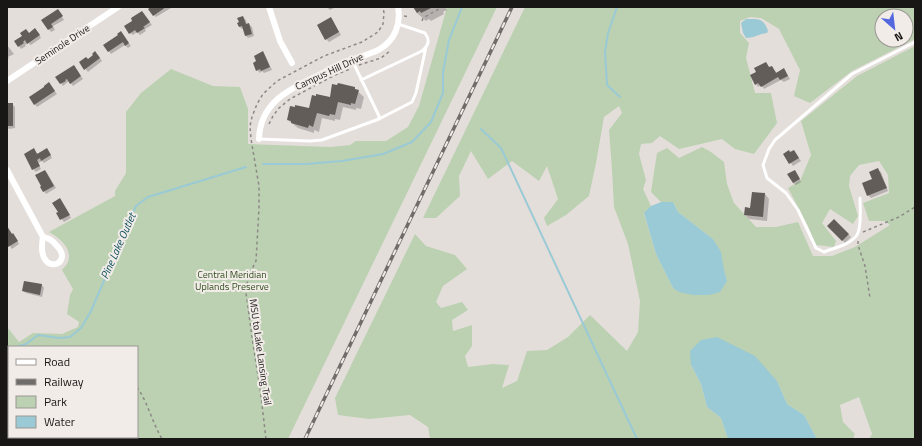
<svg xmlns="http://www.w3.org/2000/svg" width="922" height="446" font-family="'Titillium Web',sans-serif">
  <style>
    .green { fill: #bbd1b1; fill-rule: evenodd }
    .water { fill: #9acad5 }
    .shadow { fill: #0003 }
    .lines { fill: none; stroke-linecap: round; stroke-linejoin: round }
    .stream { stroke: #9acad5; stroke-width: 2 }
    .building { fill: #625d59 }
    .path { stroke: #8d8987; stroke-width: 1.5; stroke-dasharray: 3 3; stroke-linecap: butt }
    .service { stroke: #fff; stroke-width: 3 }
    .minor { stroke: #fff; stroke-width: 6 }
    .rail-casing { stroke: #706c6a; stroke-width: 3.5 }
    .rail { stroke: #f2ece8; stroke-width: 2; stroke-dasharray: 6; stroke-linecap: butt }
    .labels { text-anchor: middle; stroke-width: 4; stroke-linejoin: round; paint-order: stroke }
    .street-label { font-size: 10px; fill: #191716; stroke: #f2ece8 }
    .park-label { font-size: 10px; fill: #304e1e; stroke: #f2ece8 }
    .water-label { font-size: 11px; font-style: italic; fill: #0d515e; stroke: #f2ece8 }
  </style>
  <rect width="100%" height="100%" fill="#e4dedb"/>
  <!-- green -->
  <path class="green" d="M 447,7 L 497,7 L 288,439 L 7,439 L 7,327 L 19,342 L 33,333 L 62,334 L 78,327 L 79,322 L 67,314 L 70,295 L 73,289 L 62,270 C 64,267 67,265 68,262 C 73,248 59,238 49,232 L 115,196 L 115,191 L 126,173 L 126,112 L 141,93 L 171,69 L 213,86 L 240,87 L 248,109 L 248,144 L 331,147 L 350,145 L 356,141 L 386,141 L 408,127 L 419,106 ZM 9,347 L 137,347 L 137,437 L 9,437 Z
    M 525,7 L 915,7 L 915,39 L 852,71 L 810,103 L 794,96 L 800,70 L 779,29 L 761,18 L 750,17 L 740,21 L 740,33 L 749,43 L 746,58 L 755,93 L 771,93 L 777,123 L 754,154 L 735,149 L 722,139 L 679,149 L 660,136 L 652,143 L 641,144 L 639,154 L 646,180 L 643,189 L 651,206 L 644,214 L 656,254 L 673,288 L 727,281 L 713,239 L 678,212 L 673,202 L 661,202 L 651,192 L 657,153 L 667,148 L 679,158 L 702,147 L 711,152 L 724,162 L 727,184 L 734,203 L 756,227 L 776,227 L 798,222 L 813,256 L 832,256 L 855,247 L 890,225 L 884,221 L 869,221 L 863,203 L 889,193 L 888,175 L 879,161 L 859,165 L 850,176 L 849,186 L 858,216 L 853,224 L 830,209 L 822,223 L 836,241 L 834,247 L 816,245 L 808,226 L 788,188 L 800,181 L 811,155 L 801,121 L 857,76 L 915,46 L 915,439 L 869,439 L 872,434 L 859,397 L 840,405 L 843,422 L 855,434 L 853,439 L 826,439 L 825,438 L 817,439 L 804,415 L 787,404 L 777,381 L 691,365 L 701,384 L 707,407 L 721,418 L 728,439 L 430,439 L 428,427 L 410,415 L 369,419 L 338,415 L 335,398 L 415,234 L 426,246 L 455,255 L 467,269 L 443,286 L 436,302 L 441,308 L 462,302 L 468,310 L 452,320 L 453,331 L 472,325 L 472,346 L 465,356 L 468,367 L 493,364 L 509,365 L 502,388 L 517,381 L 527,351 L 547,350 L 568,337 L 590,315 L 627,351 L 638,332 L 640,301 L 628,244 L 614,207 L 612,170 L 609,130 L 622,113 L 619,106 L 604,117 L 596,163 L 589,196 L 566,215 L 547,226 L 544,218 L 558,199 L 547,166 L 539,181 L 512,161 L 488,179 L 471,151 L 459,176 L 460,196 L 436,218 L 423,218 ZM 882,16 L 906,16 L 906,40 L 882,40 Z"/>
  <!-- water -->
  <path class="water" d="M 746,19 C 758,19 764,18 768,31 L 767,33 C 759,34 754,38 746,38 L 743,33 L 741,23 Z
    M 661,202 L 673,202 L 678,212 L 713,239 L 721,252 L 724,270 L 727,281 L 720,292 L 709,295 L 693,295 L 679,292 L 673,288 L 656,254 L 644,213 L 651,206 Z
    M 717,337 L 755,356 L 777,381 L 787,404 L 804,415 L 817,439 L 728,439 L 721,418 L 707,407 L 701,384 L 691,365 L 690,351 L 701,340 Z"/>
  <!-- shadow -->
  <path class="shadow" d="M 153,7 L 171,7 L 171,8 L 156,17 L 154,15 Z
    M 327,7 L 336,7 L 330,10 Z
    M 414,7 L 445,7 L 447,10 L 443,12 L 444,14 L 431,21 L 429,19 L 426,21 L 417,13 Z
    M 59,12 L 64,20 L 53,26 L 55,30 L 51,32 L 43,20 Z
    M 142,12 L 152,25 L 145,29 L 146,31 L 140,35 L 137,32 L 133,35 L 130,33 L 134,21 Z
    M 243,17 L 246,20 L 247,25 L 249,24 L 252,27 L 254,36 L 248,38 L 246,36 L 243,28 L 242,29 L 239,26 Z
    M 331,18 L 333,21 L 341,35 L 329,42 L 326,39 Z
    M 38,32 L 41,38 L 31,45 L 28,43 L 25,45 L 26,46 L 21,49 L 19,46 L 29,34 Z
    M 119,35 L 123,35 L 131,46 L 128,48 L 125,45 L 111,54 L 104,45 Z
    M 7,45 L 14,54 L 8,57 L 9,58 L 7,60 Z
    M 263,52 L 265,55 L 272,70 L 264,73 L 262,71 L 260,73 L 257,70 L 258,62 Z
    M 98,55 L 102,61 L 88,72 L 80,62 L 88,60 Z
    M 766,63 L 770,68 L 772,67 L 777,73 L 784,69 L 790,79 L 784,82 L 781,80 L 764,89 L 761,85 L 758,87 L 756,84 L 758,72 Z
    M 76,69 L 83,79 L 73,86 L 69,81 L 63,86 L 57,78 Z
    M 51,86 L 57,94 L 37,107 L 30,98 Z
    M 354,88 L 364,97 L 361,109 L 356,108 L 356,110 L 343,107 L 340,120 L 335,119 L 335,121 L 322,118 L 319,132 L 314,130 L 314,133 L 298,128 L 288,120 L 309,110 L 330,98 Z
    M 7,104 L 12,104 L 15,107 L 15,128 L 9,129 L 7,127 Z
    M 34,150 L 38,154 L 49,152 L 52,158 L 44,163 L 42,161 L 38,163 L 41,169 L 36,172 L 33,169 Z
    M 791,153 L 796,154 L 801,161 L 793,166 L 784,154 Z
    M 878,170 L 881,172 L 888,191 L 871,198 L 868,195 L 873,180 Z
    M 45,171 L 47,173 L 56,188 L 46,194 L 41,187 Z
    M 797,174 L 801,182 L 796,185 L 793,183 Z
    M 753,193 L 765,194 L 769,199 L 767,221 L 749,219 L 745,215 L 751,209 Z
    M 62,202 L 71,218 L 64,222 L 58,214 Z
    M 834,220 L 851,237 L 845,243 L 828,226 Z
    M 7,228 L 12,235 L 15,237 L 19,244 L 12,249 L 7,242 Z
    M 42,285 L 44,288 L 42,297 L 26,293 L 23,291 Z"/>
  <g class="lines">
    <!-- stream -->
    <path class="stream" d="M 617,7 L 608,33 L 605,52 L 607,85 L 620,97
      M 481,129 L 501,148 L 637,439
      M 263,164 L 306,164 L 342,161 L 383,154 L 412,142 L 431,122 L 443,93 L 443,72 L 449,40 L 462,7
      M 16,347 L 26,344 L 38,335 L 59,338 L 70,337 L 81,328 L 91,311 L 136,206 L 148,197 L 246,167
      M 7,354 L 9,352"/>
  </g>
  <!-- building -->
  <path class="building" d="M 151,7 L 166,7 L 153,16 L 148,9 Z
    M 413,7 L 433,7 L 421,13 L 420,11 L 417,13 Z
    M 58,9 L 63,16 L 51,24 L 53,27 L 48,30 L 41,20 Z
    M 142,11 L 150,22 L 143,27 L 145,28 L 137,33 L 135,30 L 129,34 L 124,26 L 132,21 L 131,18 Z
    M 243,16 L 246,24 L 249,23 L 252,34 L 245,36 L 242,26 L 239,27 L 237,23 L 239,22 L 237,18 Z
    M 331,17 L 339,32 L 325,40 L 317,25 Z
    M 35,28 L 40,35 L 27,44 L 25,40 L 23,42 L 24,43 L 18,47 L 14,41 L 22,36 L 20,33 L 26,29 L 29,33 Z
    M 121,31 L 129,43 L 125,46 L 123,42 L 108,52 L 103,45 L 118,35 L 117,34 Z
    M 95,51 L 100,58 L 84,70 L 79,62 L 86,57 L 88,59 L 93,55 L 92,54 Z
    M 263,51 L 270,67 L 261,71 L 260,69 L 256,71 L 253,63 L 256,61 L 254,56 Z
    M 766,62 L 769,67 L 772,66 L 776,73 L 784,68 L 788,76 L 780,80 L 778,77 L 761,87 L 758,83 L 755,85 L 750,75 L 756,72 L 754,68 Z
    M 74,65 L 81,76 L 70,84 L 67,79 L 65,80 L 66,81 L 60,84 L 55,77 Z
    M 49,82 L 55,91 L 34,105 L 29,97 L 44,87 L 44,86 Z
    M 338,83 L 355,87 L 355,89 L 359,90 L 355,104 L 351,103 L 351,105 L 338,102 L 335,115 L 330,114 L 329,116 L 317,113 L 313,127 L 309,125 L 308,128 L 291,123 L 291,121 L 287,120 L 290,106 L 295,107 L 295,105 L 309,108 L 312,95 L 316,96 L 316,94 L 330,97 L 332,84 L 337,85 Z
    M 7,103 L 13,103 L 13,126 L 7,126 Z
    M 34,148 L 37,154 L 47,148 L 51,155 L 41,161 L 40,158 L 37,160 L 40,166 L 32,170 L 24,154 Z
    M 789,150 L 790,152 L 794,150 L 799,158 L 789,164 L 783,154 Z
    M 878,168 L 887,188 L 867,196 L 862,183 L 872,179 L 869,172 Z
    M 45,170 L 54,186 L 43,192 L 40,187 L 41,186 L 35,175 Z
    M 795,170 L 800,179 L 793,183 L 787,174 Z
    M 752,192 L 765,193 L 763,217 L 744,215 L 745,207 L 750,208 Z
    M 60,198 L 70,215 L 60,220 L 56,213 L 58,212 L 52,203 Z
    M 834,219 L 849,234 L 842,241 L 827,226 Z
    M 7,226 L 12,234 L 13,233 L 18,241 L 8,247 L 7,244 Z
    M 24,281 L 42,284 L 40,295 L 22,291 Z"/>
  <g class="lines">
    <!-- path -->
    <path class="path" d="M 404,16 L 410,17
      M 422,21 L 423,18 L 439,9 L 440,7
      M 359,65 L 381,58 L 390,51
      M 269,124 L 273,116 L 279,108 L 290,99 L 335,75 L 350,69
      M 863,232 L 899,217 L 915,207
      M 858,241 L 858,245 L 865,266 L 870,298
      M 137,387 C 148,403 152,422 162,439
      M 266,439 L 260,388 L 253,344 L 246,293 L 248,277 L 256,261 L 259,208 L 259,186 L 251,139 L 250,126 L 252,117 L 257,104 L 263,94 L 277,81 L 324,56 L 362,42 L 378,32 L 383,24 L 384,13 L 383,7"/>
    <!-- service -->
    <path class="service" d="M 361,80 L 422,51 C 429,45 430,40 425,33 L 398,24
      M 379,119 L 412,102 L 416,93 L 426,47
      M 259,139 L 310,141 L 322,140 L 379,119 L 379,116 L 352,60
      M 860,198 C 860,208 862,227 857,235 C 850,245 834,248 824,252 L 816,248 L 798,210 L 786,193 L 767,178 L 763,165 L 769,149 L 775,140 L 852,74 L 915,42"/>
    <!-- minor -->
    <path class="minor" d="M 269,7 L 280,41 L 292,63
      M 7,81 L 118,7
      M 259,139 C 260,104 287,90 315,77 C 325,72 335,66 345,62 C 354,59 363,56 371,53 C 374,52 377,51 380,49 C 395,40 401,24 398,7
      M 7,170 L 43,237 C 35,279 77,265 56,245 C 53,241 49,238 43,237"/>
    <defs>
      <path id="rail" d="M 305,439 L 512,7"/>
    </defs>
    <!-- rail casing -->
    <use href="#rail" class="rail-casing"/>
    <!-- rail -->
    <use href="#rail" class="rail"/>
  </g>
  <g class="labels">
    <!-- street labels -->
    <g class="street-label">
      <text transform="translate(62 44) rotate(-34)" y="4">Seminole Drive</text>
      <text transform="translate(329 71) rotate(-25)" y="4">Campus Hill Drive</text>
      <text transform="translate(261 352) rotate(82)" y="4">MSU to Lake Lansing Trail</text>
    </g>
    <!-- park labels -->
    <g class="park-label">
      <text x="232" y="278">Central Meridian<tspan x="232" dy="12">Uplands Preserve</tspan></text>
    </g>
    <!-- water labels -->
    <g class="water-label">
      <text transform="translate(118 246) rotate(-66)" y="4">Pine Lake Outlet</text>
    </g>
  </g>
  <!-- border -->
  <rect width="922" height="446" fill="none" stroke="#191716" stroke-width="16"/>
  <!-- legend -->
  <rect x="8" y="346" width="130" height="92" fill="#f2ece8" stroke="#9b9794"/>
  <rect x="16" y="359" width="20" height="6" fill="#ffffff" stroke="#9b9794"/>
  <text x="44" y="366" font-size="12" fill="#191716">Road</text>
  <rect x="16" y="379" width="20" height="6" fill="#706c6a" stroke="#9b9794"/>
  <text x="44" y="386" font-size="12" fill="#191716">Railway</text>
  <rect x="16" y="396" width="20" height="12" fill="#bbd1b1" stroke="#9b9794"/>
  <text x="44" y="406" font-size="12" fill="#191716">Park</text>
  <rect x="16" y="416" width="20" height="12" fill="#9acad5" stroke="#9b9794"/>
  <text x="44" y="426" font-size="12" fill="#191716">Water</text>
  <!-- north arrow -->
  <g transform="translate(894 28) rotate(152)"><circle r="19" fill="#f2ece8" stroke="#9b9794"/>
  <path d="M0-3L7 15L0 10L-7 15Z" fill="#5368de"/>
  <text y="-6" font-size="11" font-weight="bold" text-anchor="middle" fill="#191716">N</text>
  </g>
</svg>
